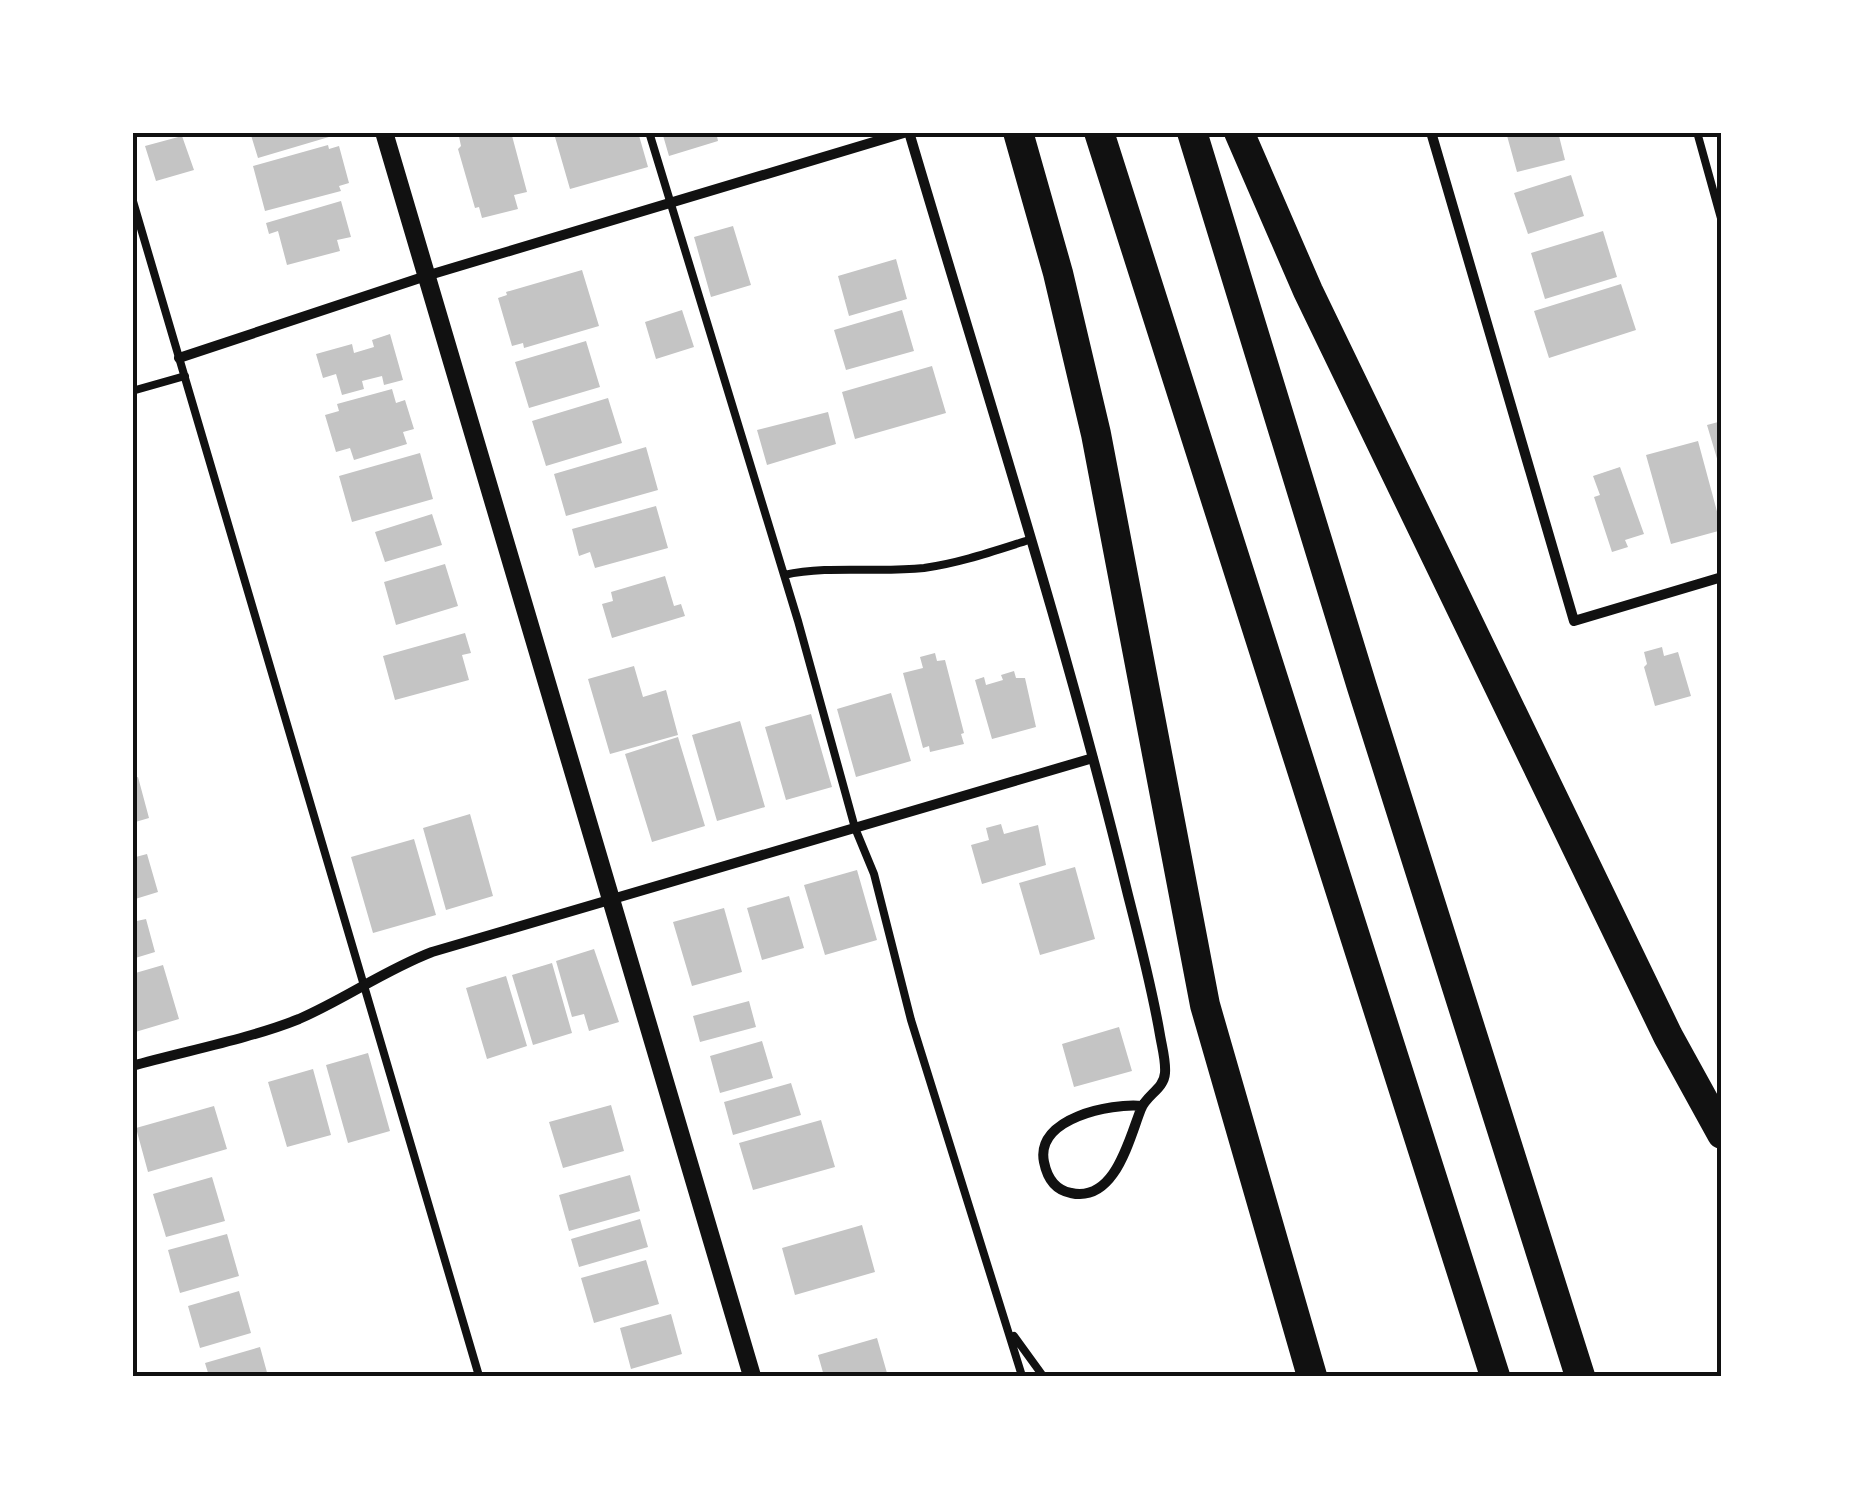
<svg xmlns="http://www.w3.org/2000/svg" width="1854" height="1509" font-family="Figtree,sans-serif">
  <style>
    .building { fill: #c4c4c4 }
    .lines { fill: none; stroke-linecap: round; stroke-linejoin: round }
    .service { stroke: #111; stroke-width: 8 }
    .minor { stroke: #111; stroke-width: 10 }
    .tertiary { stroke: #111; stroke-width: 18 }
    .motorway { stroke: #111; stroke-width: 30 }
    .neatline { fill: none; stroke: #111; stroke-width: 4 }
  </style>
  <rect width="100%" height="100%" fill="#fff"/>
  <!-- building -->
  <path class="building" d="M 250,132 L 339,132 L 339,134 L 258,158 Z
    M 458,132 L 511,132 L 527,192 L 514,195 L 518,209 L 482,218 L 479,207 L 475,208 L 458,149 L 461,146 Z
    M 570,132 L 638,132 L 648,167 L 570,189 L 555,137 Z
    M 662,132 L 716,132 L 718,141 L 669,156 Z
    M 1506,132 L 1558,132 L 1565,160 L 1517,172 Z
    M 182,136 L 194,170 L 156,181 L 145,146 Z
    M 328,145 L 329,149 L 339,146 L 349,183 L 339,186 L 341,191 L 265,211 L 253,166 Z
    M 1571,175 L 1584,216 L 1528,234 L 1514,193 Z
    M 341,201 L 351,237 L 337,240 L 340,251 L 287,265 L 278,231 L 269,234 L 266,223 Z
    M 733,226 L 751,285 L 711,297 L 694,237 Z
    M 1603,231 L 1617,277 L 1545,299 L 1531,253 Z
    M 896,259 L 907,299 L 849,316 L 838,276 Z
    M 582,270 L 599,326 L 524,348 L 523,343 L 512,346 L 498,298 L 507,295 L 506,292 Z
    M 1621,284 L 1636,330 L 1549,358 L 1534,311 Z
    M 682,310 L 694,347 L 656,359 L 645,322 Z
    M 902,310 L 914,351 L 846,370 L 834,330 Z
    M 390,334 L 403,380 L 384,385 L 382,376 L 362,381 L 364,389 L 342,395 L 336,374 L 323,378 L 316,354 L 352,344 L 354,353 L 374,347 L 372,340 Z
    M 586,341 L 600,387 L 529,408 L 515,362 Z
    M 932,366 L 946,413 L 855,439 L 842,392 Z
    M 392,389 L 396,403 L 405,400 L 414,429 L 403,432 L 407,444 L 354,460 L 350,448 L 336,452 L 325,415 L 339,411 L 337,404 Z
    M 608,398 L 622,443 L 546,466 L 532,421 Z
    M 828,412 L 836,444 L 767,465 L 757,430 Z
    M 1722,421 L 1722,471 L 1721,472 L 1707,425 Z
    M 1698,441 L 1722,530 L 1671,544 L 1646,455 Z
    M 646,447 L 658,490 L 566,516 L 554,474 Z
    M 420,453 L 433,499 L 352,522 L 339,476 Z
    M 1620,467 L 1644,534 L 1625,540 L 1628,547 L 1612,552 L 1594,497 L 1600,495 L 1593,476 Z
    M 656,506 L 668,548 L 595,568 L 590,552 L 579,556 L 572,529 Z
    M 432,514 L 442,545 L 385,562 L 375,532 Z
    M 445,564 L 458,606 L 396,625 L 384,582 Z
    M 665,576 L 674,606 L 681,604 L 685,616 L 612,638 L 602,604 L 613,601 L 611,592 Z
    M 465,633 L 471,653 L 462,655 L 469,680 L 395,700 L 383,656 Z
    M 1662,647 L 1664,656 L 1678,652 L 1691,696 L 1655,706 L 1644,667 L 1647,664 L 1644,652 Z
    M 935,653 L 937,661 L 945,660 L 964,733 L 961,734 L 964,744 L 930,752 L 929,746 L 923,748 L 903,673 L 923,668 L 920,657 Z
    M 634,666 L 643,697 L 666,690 L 678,735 L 610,754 L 588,679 Z
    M 1014,671 L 1016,678 L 1025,678 L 1036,727 L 992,739 L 975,680 L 984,677 L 986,685 L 1003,680 L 1001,675 Z
    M 891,693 L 911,761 L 856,777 L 837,709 Z
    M 811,714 L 832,787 L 786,800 L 765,727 Z
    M 740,721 L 765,807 L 717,821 L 692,735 Z
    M 678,737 L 705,826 L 652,842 L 625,754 Z
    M 138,777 L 149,818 L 132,823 L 132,779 Z
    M 470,814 L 493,896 L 446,910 L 423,828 Z
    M 1001,824 L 1004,834 L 1038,825 L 1046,865 L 982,884 L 971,845 L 989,840 L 986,828 Z
    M 414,839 L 436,915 L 373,933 L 351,857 Z
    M 147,854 L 158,892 L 132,900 L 132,858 Z
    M 1075,867 L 1095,939 L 1040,955 L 1019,883 Z
    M 857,870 L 877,940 L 825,955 L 804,885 Z
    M 789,896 L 804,948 L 762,960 L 747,908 Z
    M 724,908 L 742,972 L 692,986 L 673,922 Z
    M 146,919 L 155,952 L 132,959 L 132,922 Z
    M 594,949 L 619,1022 L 589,1031 L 584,1014 L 572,1017 L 556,961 Z
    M 552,963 L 572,1033 L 533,1045 L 512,975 Z
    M 163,965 L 179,1019 L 132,1033 L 132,974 Z
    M 506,976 L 527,1046 L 487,1059 L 466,988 Z
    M 749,1001 L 756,1027 L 700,1042 L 693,1016 Z
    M 1119,1027 L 1132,1071 L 1074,1087 L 1062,1044 Z
    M 762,1041 L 773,1078 L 720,1093 L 710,1056 Z
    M 368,1053 L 390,1131 L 348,1143 L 326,1065 Z
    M 313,1069 L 331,1135 L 287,1147 L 268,1082 Z
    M 791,1083 L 801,1115 L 733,1135 L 724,1102 Z
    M 611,1105 L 624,1151 L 563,1168 L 549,1122 Z
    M 214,1106 L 227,1149 L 148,1172 L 136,1128 Z
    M 821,1120 L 835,1167 L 753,1190 L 739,1143 Z
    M 630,1175 L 640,1211 L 569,1231 L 559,1195 Z
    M 212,1177 L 225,1221 L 166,1237 L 153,1194 Z
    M 640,1219 L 648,1247 L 579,1267 L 571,1239 Z
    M 862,1225 L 875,1272 L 795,1295 L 782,1248 Z
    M 227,1234 L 239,1276 L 180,1293 L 168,1250 Z
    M 646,1260 L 659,1304 L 594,1323 L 581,1278 Z
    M 239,1291 L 251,1333 L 200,1348 L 188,1306 Z
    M 671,1314 L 682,1354 L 631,1369 L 620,1328 Z
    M 877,1338 L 887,1373 L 874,1376 L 824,1376 L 818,1355 Z
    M 260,1347 L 268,1376 L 209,1376 L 205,1363 Z"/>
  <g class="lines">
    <!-- service -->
    <path class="service" d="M 649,132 L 798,621 L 855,828 L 874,874 L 911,1020 L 1022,1376
      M 1697,132 L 1722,222
      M 132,198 L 479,1376
      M 132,391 L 185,376
      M 784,575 C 830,565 877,573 924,568 C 960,563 994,551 1029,540
      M 1014,1336 L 1043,1376"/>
    <!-- minor -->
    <path class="minor" d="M 909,132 C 984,386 1066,639 1128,895 C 1140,942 1152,988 1160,1035 C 1162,1047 1166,1061 1165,1073 C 1164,1089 1146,1095 1141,1109 C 1129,1139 1115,1203 1071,1193 C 1055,1190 1047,1177 1044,1162 C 1035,1118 1111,1103 1142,1106
      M 1431,132 L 1574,621 L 1722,577
      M 179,358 L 426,276 L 907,132
      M 132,1066 C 185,1051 249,1039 299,1019 C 345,999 385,970 432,952 L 1093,758"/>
    <!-- tertiary -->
    <path class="tertiary" d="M 384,132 L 752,1376"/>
    <!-- motorway -->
    <path class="motorway" d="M 1018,132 L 1058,273 L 1096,434 L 1205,1005 L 1312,1376
      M 1099,132 L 1495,1376
      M 1192,132 L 1362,687 L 1580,1376
      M 1239,132 L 1308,291 L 1668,1036 L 1722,1134"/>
  </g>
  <!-- border -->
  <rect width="1854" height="1509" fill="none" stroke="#ffffff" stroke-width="270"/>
  <rect x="135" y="135" width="1584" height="1239" class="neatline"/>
</svg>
